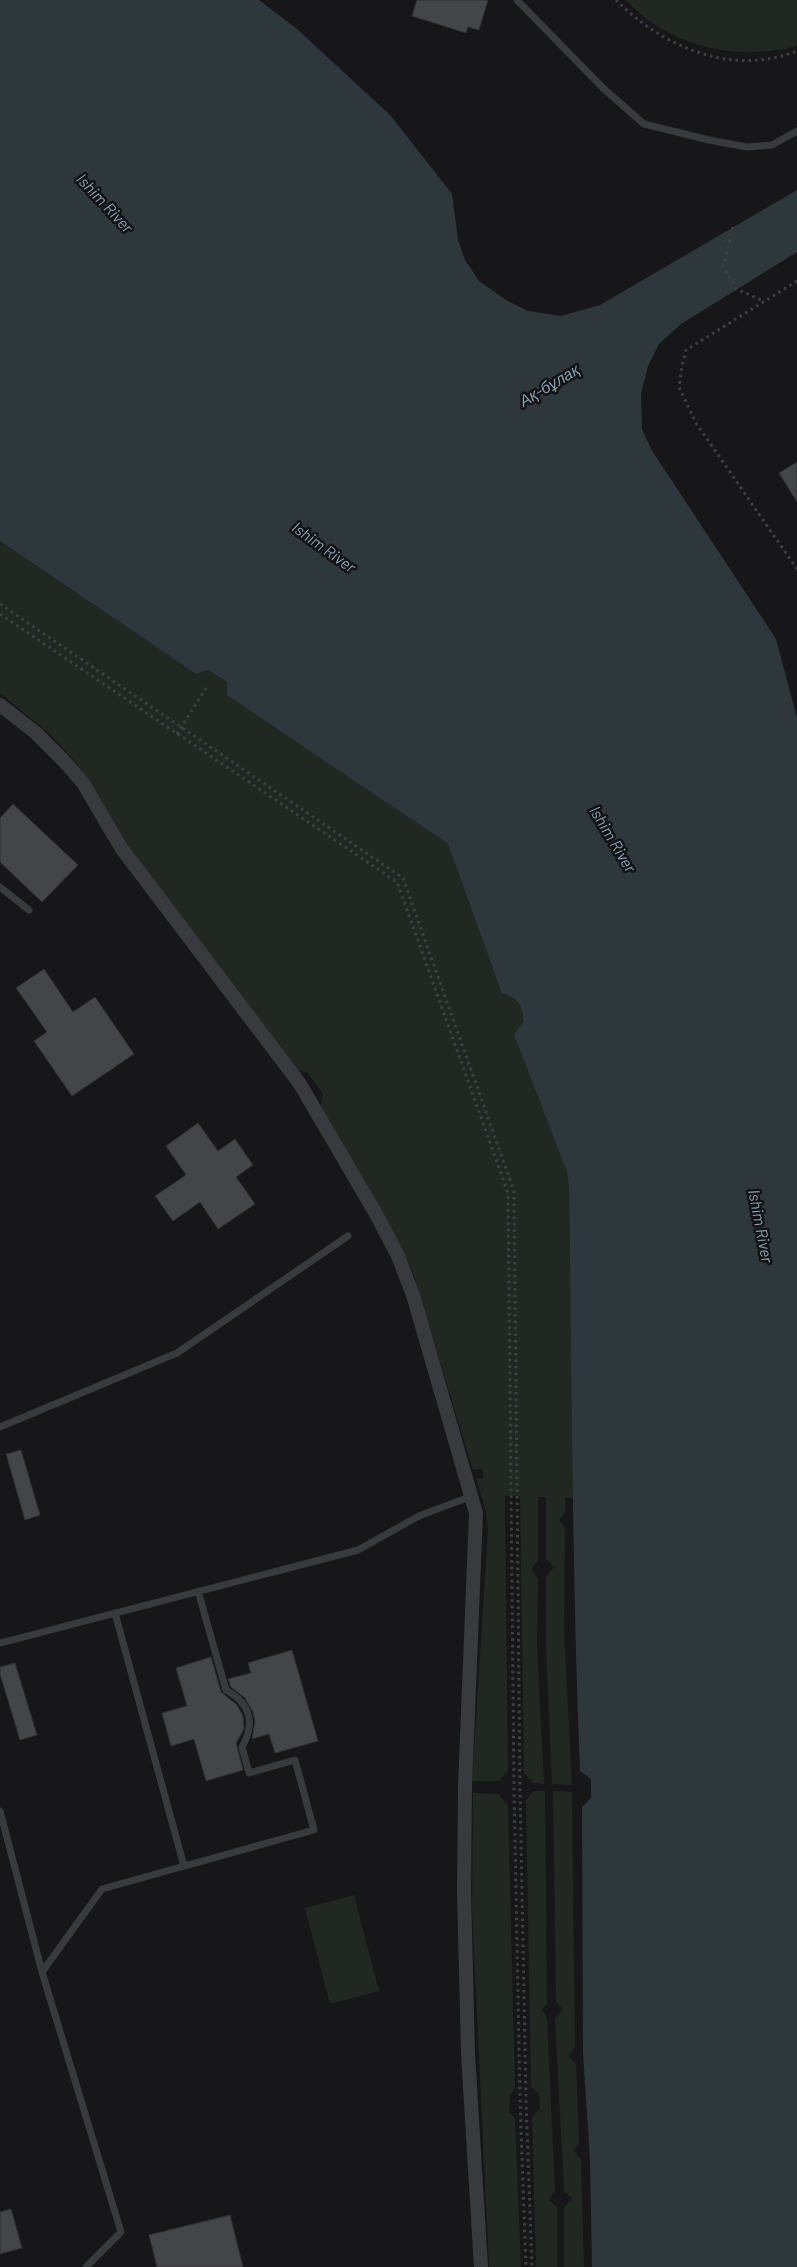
<svg xmlns="http://www.w3.org/2000/svg" width="797" height="2267" font-family="Barlow,sans-serif">
  <style>
    .green { fill: #212821 }
    .water { fill: #2e373c }
    .building { fill: #444549; stroke: #313135 }
    .lines { fill: none; stroke-linecap: round; stroke-linejoin: round }
    .path { stroke: #3e4144; stroke-width: 3; stroke-dasharray: 2.5 4; stroke-linecap: butt }
    .service { stroke: #383a3d; stroke-width: 7 }
    .minor { stroke: #383a3d; stroke-width: 14 }
    .labels { text-anchor: middle; stroke-width: 5; stroke-linejoin: round; paint-order: stroke }
    .water-label { font-size: 16px; font-style: italic; fill: #83a0b0; stroke: #121214 }
  </style>
  <rect width="100%" height="100%" fill="#171719"/>
  <!-- green -->
  <path class="green" d="M 626,0 L 797,0 L 797,45 C 787,50 777,50 767,51 C 717,57 660,38 626,0 Z
    M 0,541 L 196,674 L 208,670 L 227,682 L 228,695 L 448,844 L 502,994 C 519,998 528,1011 520,1028 L 567,1172 L 569,1187 L 574,1498 L 565,1498 L 565,1512 L 559,1520 L 565,1528 L 564,1630 L 572,1785 L 552,1784 L 546,1650 L 546,1577 L 554,1567 L 546,1559 L 546,1497 L 538,1497 L 538,1560 L 531,1569 L 538,1578 L 537,1645 L 544,1784 L 533,1783 L 524,1773 L 520,1496 L 505,1496 L 508,1771 L 498,1781 L 472,1781 L 488,1530 L 486,1512 L 476,1478 L 484,1478 L 482,1469 L 473,1470 L 413,1273 L 394,1234 L 320,1108 L 323,1094 L 308,1073 L 294,1069 L 136,858 L 89,780 L 72,758 L 51,735 L 0,693 Z
    M 534,1791 L 545,1791 L 547,2003 L 542,2010 L 547,2018 L 555,2191 L 549,2200 L 557,2207 L 557,2267 L 536,2267 L 532,2117 L 540,2109 L 539,2094 L 531,2087 L 526,1800 Z
    M 553,1791 L 572,1792 L 575,2047 L 568,2056 L 576,2063 L 579,2144 L 573,2151 L 581,2159 L 584,2267 L 564,2267 L 564,2208 L 572,2198 L 564,2191 L 555,2018 L 563,2009 L 556,2002 Z
    M 473,1793 L 498,1794 L 508,1805 L 515,2088 L 510,2095 L 509,2112 L 515,2118 L 521,2267 L 489,2267 L 472,1910 Z
    M 354,1895 L 379,1991 L 330,2004 L 305,1908 Z"/>
  <!-- water -->
  <path class="water" d="M 0,0 L 259,0 L 297,29 L 391,116 L 452,194 L 458,240 L 465,260 L 479,281 L 506,300 L 528,311 L 561,316 L 600,305 L 797,190 L 797,252 L 681,324 L 659,344 L 648,366 L 641,393 L 642,429 L 651,449 L 776,639 L 797,718 L 797,2267 L 592,2267 L 590,2160 L 583,2052 L 582,1807 L 591,1798 L 591,1779 L 580,1771 C 572,1576 572,1382 569,1187 L 567,1172 L 514,1034 L 523,1022 C 524,1006 517,997 502,994 L 448,844 L 227,695 L 227,682 L 208,670 L 196,674 L 0,541 Z"/>
  <!-- building -->
  <path class="building" d="M 417,0 L 488,0 L 479,30 L 468,27 L 466,33 L 412,16 Z
    M 797,462 L 797,502 L 779,473 Z
    M 13,804 L 78,865 L 42,902 L 0,862 L 0,818 Z
    M 44,969 L 73,1012 L 95,997 L 134,1054 L 72,1096 L 34,1041 L 47,1032 L 16,988 Z
    M 198,1123 L 218,1151 L 235,1139 L 253,1165 L 236,1177 L 255,1204 L 218,1229 L 200,1202 L 173,1221 L 155,1196 L 186,1175 L 166,1146 Z
    M 21,1450 L 40,1515 L 25,1520 L 6,1454 Z
    M 292,1650 L 318,1741 L 275,1753 L 269,1734 L 252,1739 L 255,1722 L 253,1712 L 245,1698 L 231,1687 L 228,1679 L 251,1673 L 248,1663 Z
    M 211,1657 L 221,1692 L 237,1705 L 243,1716 L 244,1729 L 236,1743 L 243,1770 L 206,1781 L 194,1739 L 171,1746 L 162,1713 L 187,1706 L 176,1668 Z
    M 15,1663 L 37,1735 L 20,1740 L 0,1674 L 0,1667 Z
    M 11,2209 L 22,2248 L 0,2254 L 0,2212 Z
    M 230,2215 L 243,2267 L 157,2267 L 149,2235 Z"/>
  <g class="lines">
    <!-- path -->
    <path class="path" d="M 616,0 C 663,47 732,77 797,51
      M 733,227 L 723,266 L 736,289 L 764,301
      M 797,281 L 686,350 L 682,366 L 679,387 L 696,423 L 797,569
      M 0,604 L 403,878 L 514,1191 L 520,1788 L 526,2100 L 532,2267
      M 0,614 L 397,882 L 508,1193 L 514,1787 L 520,2101 L 526,2267
      M 177,734 L 208,685"/>
    <!-- service -->
    <path class="service" d="M 517,0 L 603,88 L 644,124 L 709,140 L 747,147 L 772,145 L 797,131
      M 0,887 L 29,910
      M 0,1427 L 177,1353 L 348,1236
      M 115,1613 L 184,1866
      M 0,1643 L 358,1550 L 419,1516 L 472,1496
      M 0,1811 L 42,1972 L 121,2232 L 86,2267
      M 42,1972 L 102,1889 L 314,1830 L 295,1760 L 249,1773 L 242,1747 C 256,1723 250,1703 226,1690 L 198,1591"/>
    <!-- minor -->
    <path class="minor" d="M 0,705 L 36,733 L 64,761 L 83,783 L 122,849 L 300,1084 L 376,1214 L 398,1256 L 413,1295 L 476,1513 L 465,1786 L 464,1891 L 468,2054 L 481,2267"/>
  </g>
  <g class="labels">
    <!-- water labels -->
    <g class="water-label">
      <text transform="translate(105 203) rotate(47)" y="6">Ishim River</text>
      <text transform="translate(549 385) rotate(-31)" y="6">Ақ-бұлақ</text>
      <text transform="translate(324 547) rotate(36)" y="6">Ishim River</text>
      <text transform="translate(613 839) rotate(59)" y="6">Ishim River</text>
      <text transform="translate(761 1226) rotate(79)" y="6">Ishim River</text>
    </g>
  </g>
</svg>
